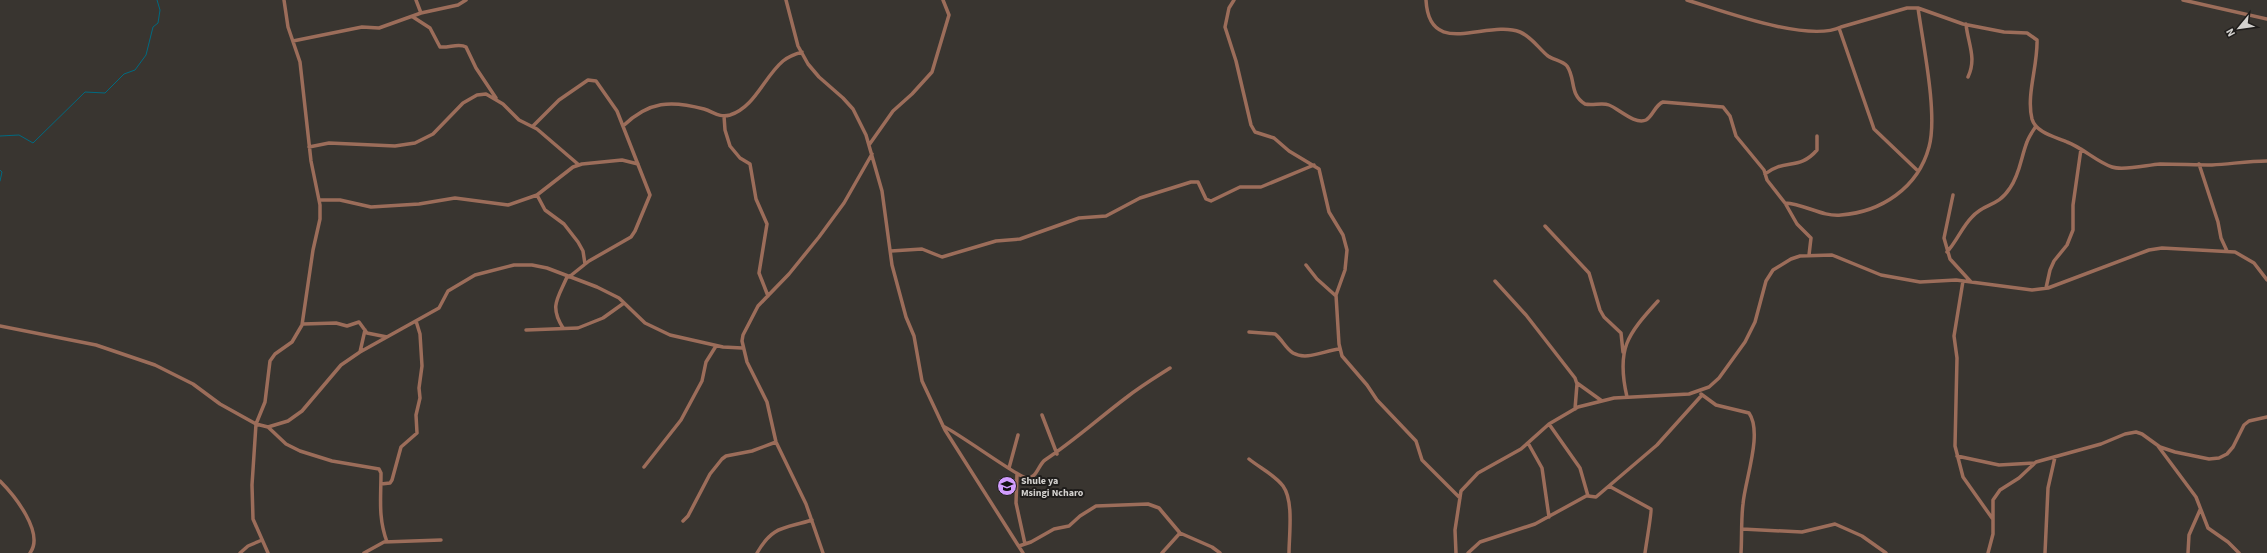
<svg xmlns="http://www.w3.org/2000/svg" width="2267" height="553" font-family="'Source Sans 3',sans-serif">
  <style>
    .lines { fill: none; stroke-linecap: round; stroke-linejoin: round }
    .stream { stroke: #016a80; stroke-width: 1 }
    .minor { stroke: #9c6d5a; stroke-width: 3.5 }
    .labels { text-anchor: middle; stroke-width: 4; stroke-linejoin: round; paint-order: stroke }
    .poi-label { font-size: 10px; font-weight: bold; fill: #d3d1ce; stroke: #1f1d1b; text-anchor: start }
  </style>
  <rect width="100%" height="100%" fill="#393530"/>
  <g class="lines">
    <!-- stream -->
    <path class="stream" d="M 0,136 L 19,135 L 33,143 L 85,92 L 105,93 L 124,74 L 135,70 L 146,55 L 153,27 L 158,23 L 160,10 L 157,0
      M 0,170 L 2,172 L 0,181"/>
    <!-- minor -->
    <path class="minor" d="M 416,0 L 421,13
      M 786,0 L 798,46 L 808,64 L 819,77 L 843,98 L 853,109 L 866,135 L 882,191 L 892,265 L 906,317 L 914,336 L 922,381 L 945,430 L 1023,553
      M 1234,0 L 1229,8 L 1225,27 L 1236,61 L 1251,125 L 1255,132 L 1274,138 L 1289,151 L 1319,169 L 1329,212 L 1343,235 L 1347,250 L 1345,270 L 1336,295 L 1339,344 L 1342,356 L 1367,385 L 1377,400 L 1416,441 L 1422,460 L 1460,498
      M 1426,0 C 1429,60 1487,19 1520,32 C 1532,37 1539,49 1548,56 C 1554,60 1563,61 1567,66 C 1576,79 1569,94 1585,104 C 1593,106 1602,102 1609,105 C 1619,109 1635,125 1646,120 C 1653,116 1655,105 1663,102 L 1723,107 L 1730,116 L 1736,136 L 1764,170 L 1767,180 L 1785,203 L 1797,224 L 1811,238 L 1809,255
      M 1687,0 C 1723,11 1808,43 1841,27 L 1907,8 L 1918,8 L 1963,24 L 2004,32 L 2027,33 L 2037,40 C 2038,65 2026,95 2032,119 C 2036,133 2056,137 2067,142 C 2083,148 2097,162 2112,167 C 2123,171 2147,165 2160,164 C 2178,164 2195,165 2212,165 C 2231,164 2248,161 2267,161
      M 2183,0 L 2267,19
      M 413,17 L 430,28 L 440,47 C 449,48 459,43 466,47 L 476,68 L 496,98
      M 1966,24 C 1968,44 1977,58 1968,77
      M 1839,28 L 1874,129 L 1918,171
      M 293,41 L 362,27 L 379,28 L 421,13 L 458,5 L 466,0
      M 724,116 L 725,130 L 730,146 L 740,158 L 750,164 L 756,199 L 767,224 L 759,273 L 768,296
      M 533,126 L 559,100 L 588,80 L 596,81 L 617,111 L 650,195 L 635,231 L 631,237 L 589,261 L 569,277
      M 623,126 C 649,101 671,100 704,109 C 714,112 719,118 730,115 C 755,107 764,77 783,61 C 788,57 795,54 802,52
      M 869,145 L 893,111 L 912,94 L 932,72 L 949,15 L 943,0
      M 309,147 L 329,143 L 395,146 L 415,143 L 433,134 L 463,103 L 477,95 L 486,94 L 503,104 L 519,120 L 537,129 L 579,165
      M 2199,164 L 2218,222 L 2221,238 L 2227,251
      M 1765,174 C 1785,158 1799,171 1817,150 L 1817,136
      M 537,195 L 545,210 L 564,224 L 578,242 L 583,251 L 585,264
      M 1953,195 L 1944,238 L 1950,259 L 1971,282
      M 319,200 L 340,200 L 371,207 L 419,204 L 455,198 L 508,205 L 537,195 L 573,167 L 582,164 L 622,160 L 638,164
      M 1785,203 C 1805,204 1822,217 1841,215 C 1881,212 1918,188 1929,147 C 1938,115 1923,44 1918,8
      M 1545,226 L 1589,273 L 1600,310 L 1604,317 L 1621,333 L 1623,352
      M 891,251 L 922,249 L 942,257 L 996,241 L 1020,239 L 1079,218 L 1106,216 L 1140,198 L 1191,182 L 1198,182 L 1206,199 L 1211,201 L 1240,187 L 1261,187 L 1314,165
      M 1947,252 C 1957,241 1962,227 1972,217 C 1985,202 1997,208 2010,188 C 2020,174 2021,157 2027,142 C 2029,136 2033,131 2036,126
      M 1306,265 L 1317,279 L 1336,296
      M 1495,281 L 1526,315 L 1575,378 L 1577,384 L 1575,409
      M 1963,281 L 1954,336 L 1957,358 L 1955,446 L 1963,477 L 1992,518
      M 2046,288 L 2050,270 L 2054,261 L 2067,245 L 2073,230 L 2073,205 L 2081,149
      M 303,324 L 336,323 L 347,326 L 359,322 L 367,333 L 387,337
      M 0,326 L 96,345 L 155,365 L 193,384 L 220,404 L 256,424 L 268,427 L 286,444 L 300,451 L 332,461 L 379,469 L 381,473 C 381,498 378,518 387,542
      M 563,328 C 549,306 558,298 567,277
      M 526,330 L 578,328 L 603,318 L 624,303
      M 1249,332 L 1275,334 C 1282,339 1285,348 1293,353 C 1307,361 1325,350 1340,349
      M 360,352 L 365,330
      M 1577,383 L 1602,401
      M 1701,394 L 1716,405 L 1749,413 C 1763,433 1745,480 1743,504 C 1741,520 1742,537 1741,553
      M 1627,397 C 1616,349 1627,335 1658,301
      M 1042,415 L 1057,454
      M 1549,424 L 1580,468 L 1588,496 L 1596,497 L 1657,445 L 1702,395
      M 943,426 C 958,433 1020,478 1026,478 C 1037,479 1038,465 1045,460 C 1074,441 1099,418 1127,397 C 1141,386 1156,377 1170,368
      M 268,427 L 288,421 L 302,411 L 341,365 L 360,352 L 439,308 L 448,291 L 475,275 L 514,265 L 532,265 L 547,268 L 597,287 L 619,298 L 645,323 L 670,335 L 723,347 L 742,348
      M 1528,443 L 1542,468 L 1549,517
      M 2158,446 L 2196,497 L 2208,528 L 2228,542 L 2239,553
      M 1957,456 L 1999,465 L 2035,463
      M 1249,459 C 1260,468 1275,475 1283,486 C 1294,501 1289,535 1289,553
      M 644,467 L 681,420 L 702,381 L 706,362 L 716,346
      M 1009,468 L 1018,435
      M 1017,474 L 1016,503 L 1025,544
      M 0,481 C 14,495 45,533 30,553
      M 381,484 L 390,483 L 392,480 L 401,447 L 417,433 L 416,415 L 420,398 L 419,388 L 422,366 L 420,334 L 416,321
      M 1609,486 L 1651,509 C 1652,511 1646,545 1645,553
      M 683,521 L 688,516 L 710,474 L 722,459 L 726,456 L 752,451 L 776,442
      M 1742,529 L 1802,532 L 1835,524 L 1862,536 L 1886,553
      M 1019,546 L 1031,542 L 1054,529 L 1069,526 L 1080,516 L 1096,506 L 1148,504 L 1159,508 L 1180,533 L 1212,547 L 1220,553
      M 240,553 L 248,546 L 262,540
      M 268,553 L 253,519 L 252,485 L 256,424 L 265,402 L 270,361 L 275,354 L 292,342 L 302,325 L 313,250 L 320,219 L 320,205 L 311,161 L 300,62 L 288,27 L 284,0
      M 364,553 L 384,542 L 441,540
      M 757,553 C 773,525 784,529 812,520
      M 823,553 L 806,504 L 776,442 L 767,402 L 747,362 L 742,341 L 743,335 L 758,306 L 789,274 L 819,237 L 844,203 L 872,154
      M 1162,553 L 1180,533
      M 1456,553 L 1455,530 L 1461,491 L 1478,473 L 1521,449 L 1549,424 L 1578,407 L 1614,398 L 1689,394 L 1709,387 L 1719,378 L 1745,342 L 1755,322 L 1766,281 L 1773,270 L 1791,259 L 1800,256 L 1832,255 L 1881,275 L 1920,282 L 1956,280 L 2032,290 L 2048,288 L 2149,250 L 2162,248 L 2235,252 L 2254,263 L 2267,280
      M 1468,553 L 1480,542 L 1535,524 L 1588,495
      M 1988,553 L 1993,534 L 1993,500 L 2000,490 L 2019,478 L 2036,462 L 2101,444 L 2125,434 L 2136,432 L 2142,434 L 2160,447 L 2175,452 L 2209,459 L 2219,458 L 2227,454 L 2233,447 L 2244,425 L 2249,421 L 2267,417
      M 2045,553 L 2048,488 L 2055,457
      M 2188,553 L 2189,535 L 2200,510"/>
  </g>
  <!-- icons -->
  <defs>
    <symbol id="school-disc" viewBox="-11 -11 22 22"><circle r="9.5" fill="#d19dfe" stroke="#1f1d1b"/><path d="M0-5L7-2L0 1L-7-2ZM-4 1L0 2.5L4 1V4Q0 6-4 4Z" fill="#111"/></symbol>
  </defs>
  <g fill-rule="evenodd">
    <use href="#school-disc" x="996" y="475" width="22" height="22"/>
  </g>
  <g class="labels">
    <!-- poi labels -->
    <g class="poi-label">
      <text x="1021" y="484">Shule ya<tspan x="1021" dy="12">Msingi Ncharo</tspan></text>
    </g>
  </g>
  <!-- north arrow -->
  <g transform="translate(2239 28) rotate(241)" stroke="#1f1d1b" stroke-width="3" paint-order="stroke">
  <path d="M0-3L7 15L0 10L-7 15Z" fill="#d3d1ce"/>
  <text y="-6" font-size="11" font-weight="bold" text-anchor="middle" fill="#d3d1ce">N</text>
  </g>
</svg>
